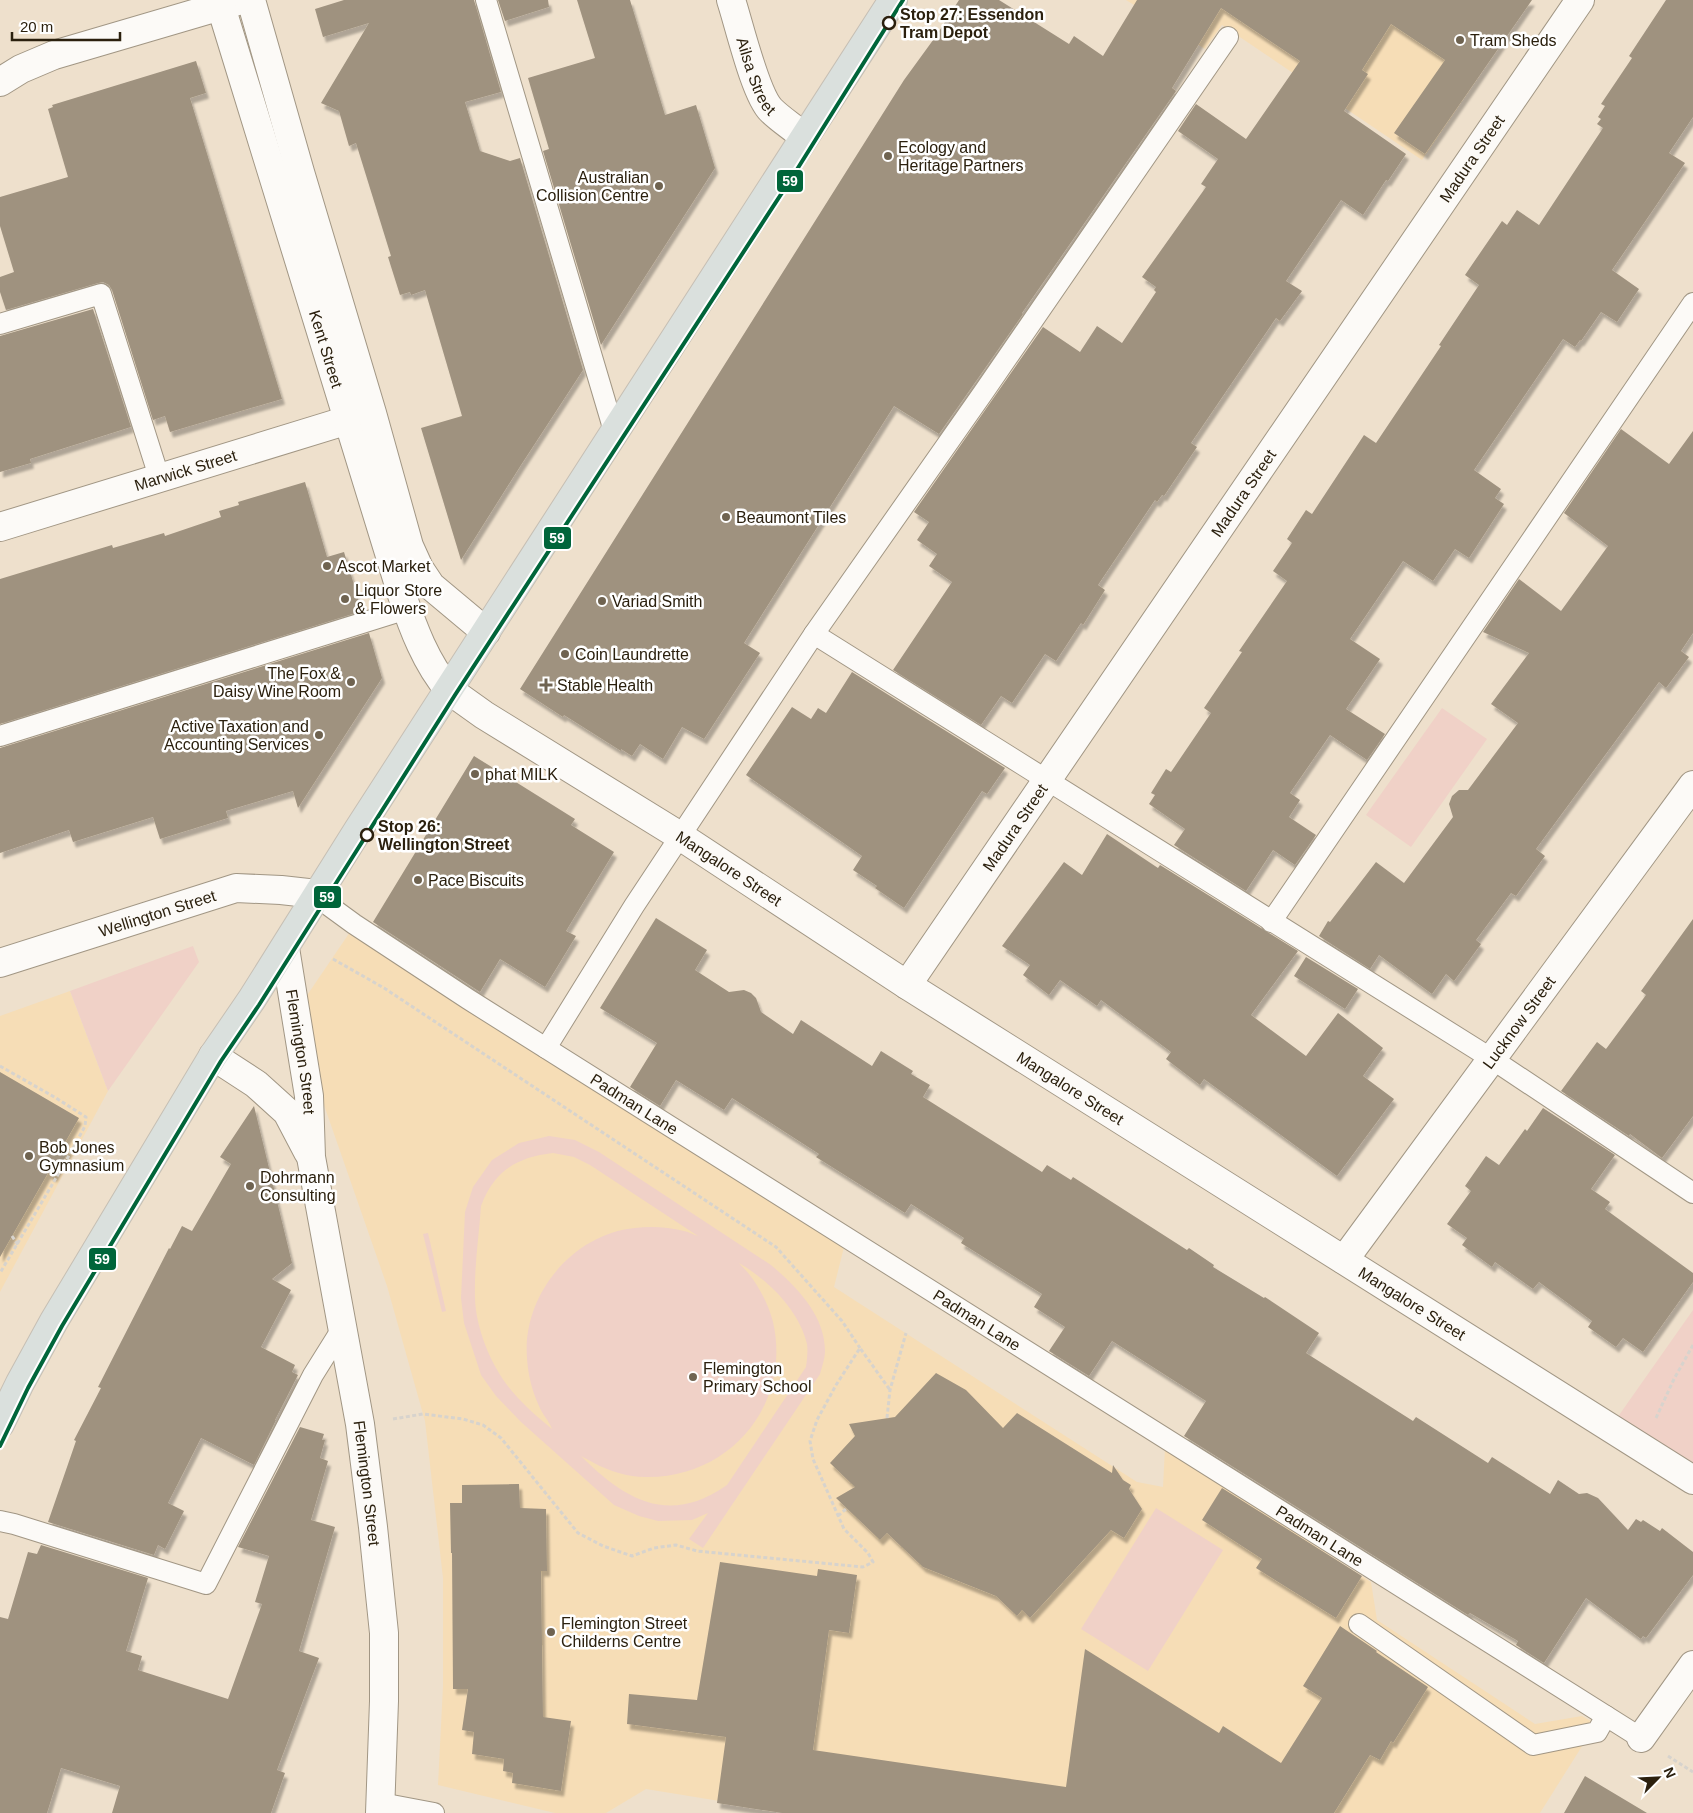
<svg xmlns="http://www.w3.org/2000/svg" width="1693" height="1813" font-family="Helvetica,sans-serif">
  <style>
    .built { fill: #f6ddb6 }
    .green { fill: #f0d1c7; fill-rule: evenodd }
    .building { fill: #9f927f; filter: url(#shadow) }
    .lines { fill: none; stroke-linecap: round; stroke-linejoin: round }
    .service-casing { stroke: #a19684; stroke-width: 22 }
    .minor-casing { stroke: #a19684; stroke-width: 30 }
    .tertiary-casing { stroke: #a19684; stroke-width: 30 }
    .primary-casing { stroke: #c6bfb4; stroke-width: 30 }
    .path { stroke: #d7d3cd; stroke-width: 3; stroke-dasharray: 4 2.5; stroke-linecap: butt }
    .service { stroke: #fcfaf7; stroke-width: 20 }
    .minor { stroke: #fcfaf7; stroke-width: 28 }
    .tertiary { stroke: #fcfaf7; stroke-width: 28 }
    .primary { stroke: #dae0dd; stroke-width: 28 }
    .tram-1-casing { stroke: #fff; stroke-width: 8 }
    .tram-1 { stroke: #00653a; stroke-width: 4 }
    .stop-dot { fill: #fff; stroke: #2b200e; stroke-width: 2.5 }
    .poi-dot { fill: #6f6350; stroke: #fff; stroke-width: 2 }
    .labels { text-anchor: middle; stroke-width: 5; stroke-linejoin: round; paint-order: stroke }
    .stop-label { font-size: 16px; font-weight: bold; fill: #2b200e; stroke: #fff; text-anchor: start }
    .poi-label { font-size: 16px; fill: #2b200e; stroke: #fff; text-anchor: start }
    .street-label { font-size: 16px; fill: #2b200e; stroke: #fff }
    .line-badge { stroke: #fff; stroke-width: 2 }
    .badge-label { font-size: 14px; text-anchor: middle; font-weight: bold; fill: #fff }
  </style>
  <defs>
    <filter id="shadow"><feDropShadow dx="3" dy="5.5" stdDeviation="1" flood-color="#0004"/></filter>
  </defs>
  <rect width="100%" height="100%" fill="#eee0cc"/>
  <!-- built -->
  <path class="built" d="M 1126,0 L 1531,0 L 1422,160 L 1222,25 L 1205,49 Z
    M 350,932 L 844,1247 L 834,1287 L 1137,1482 L 1163,1487 L 1165,1448 L 1371,1582 L 1377,1620 L 1535,1724 L 1582,1716 L 1596,1724 L 1540,1813 L 793,1813 L 646,1789 L 606,1813 L 555,1813 L 438,1785 L 443,1686 L 443,1578 L 425,1421 L 387,1286 L 293,1016 Z
    M 70,991 L 108,1091 L 0,1292 L 0,1016 Z"/>
  <!-- green -->
  <path class="green" d="M 1442,708 L 1487,739 L 1411,847 L 1366,815 Z
    M 193,946 L 199,962 L 108,1091 L 70,991 Z
    M 549,1136 L 575,1140 L 599,1152 L 771,1265 C 796,1286 825,1315 825,1351 C 825,1358 822,1367 820,1374 L 703,1548 L 689,1539 L 708,1513 L 692,1520 L 658,1521 L 639,1516 L 614,1505 L 521,1422 L 496,1396 L 481,1375 L 464,1323 L 461,1298 L 465,1212 L 473,1187 L 492,1160 L 519,1143 ZM 553,1153 L 574,1157 L 590,1165 L 698,1236 C 694,1235 689,1232 684,1231 C 668,1227 651,1226 635,1228 C 572,1234 522,1296 527,1358 C 528,1375 532,1391 539,1406 C 542,1414 549,1421 552,1429 C 540,1419 528,1409 518,1398 C 494,1373 476,1332 475,1298 C 474,1267 479,1236 481,1206 C 494,1171 517,1157 553,1153 ZM 739,1263 C 768,1280 799,1310 807,1344 C 808,1351 807,1360 806,1367 L 727,1485 C 669,1526 625,1500 581,1456 C 585,1458 590,1461 594,1463 C 609,1471 628,1477 645,1477 C 729,1479 792,1405 773,1322 C 769,1306 760,1288 749,1274 C 746,1270 742,1267 739,1263 Z
    M 428,1233 L 446,1311 L 442,1312 L 423,1234 Z
    M 1693,1310 L 1693,1480 L 1610,1428 Z
    M 1156,1508 L 1223,1550 L 1148,1671 L 1081,1629 Z"/>
  <!-- building -->
  <path class="building" d="M 344,0 L 474,0 L 501,92 L 465,102 L 480,151 L 510,161 L 520,158 L 583,370 L 521,465 L 461,560 L 421,428 L 462,416 L 425,290 L 411,295 L 410,292 L 400,295 L 388,257 L 391,256 L 356,143 L 349,146 L 339,111 L 321,103 L 369,23 L 323,37 L 315,9 Z
    M 498,0 L 548,0 L 549,7 L 505,21 Z
    M 577,0 L 630,0 L 665,115 L 696,105 L 715,168 L 601,345 L 543,151 L 549,149 L 528,78 L 595,58 Z
    M 959,0 L 999,0 L 1069,44 L 1074,36 L 1103,56 L 1137,0 L 1532,0 L 1425,154 L 1394,133 L 1445,60 L 1391,24 L 1362,70 L 1368,74 L 1344,111 L 1406,154 L 1388,181 L 1386,180 L 1363,215 L 1341,200 L 1286,281 L 1302,291 L 1280,321 L 1276,318 L 1191,443 L 1197,447 L 1164,496 L 1162,495 L 1157,502 L 1155,500 L 1098,585 L 1105,590 L 1083,625 L 1081,623 L 1056,661 L 1045,654 L 1012,703 L 1001,696 L 981,725 L 893,670 L 952,582 L 929,566 L 937,554 L 917,540 L 929,522 L 914,512 L 1043,327 L 1080,352 L 1097,326 L 1122,343 L 1156,292 L 1154,290 L 1156,287 L 1142,277 L 1206,187 L 1201,184 L 1218,159 L 1178,131 L 1196,104 L 1246,139 L 1300,61 L 1221,8 L 1172,88 L 1176,91 L 1022,313 L 1023,314 L 939,434 L 894,406 L 744,643 L 760,653 L 704,739 L 682,727 L 663,759 L 640,744 L 632,756 L 621,749 L 621,751 L 564,715 L 563,717 L 520,689 L 904,80 L 936,36 Z
    M 1666,0 L 1693,0 L 1693,117 L 1669,153 L 1685,163 L 1612,270 L 1639,289 L 1617,322 L 1601,312 L 1581,341 L 1580,340 L 1575,347 L 1563,339 L 1474,470 L 1501,489 L 1495,498 L 1504,504 L 1469,558 L 1455,549 L 1433,581 L 1403,561 L 1350,639 L 1380,659 L 1346,709 L 1385,734 L 1367,760 L 1330,735 L 1290,793 L 1300,800 L 1289,817 L 1316,835 L 1295,865 L 1273,850 L 1246,891 L 1174,845 L 1185,829 L 1149,804 L 1155,795 L 1151,793 L 1166,769 L 1171,772 L 1211,713 L 1204,708 L 1242,652 L 1239,651 L 1287,581 L 1273,571 L 1292,543 L 1287,539 L 1306,510 L 1312,514 L 1364,435 L 1376,443 L 1441,346 L 1439,345 L 1479,285 L 1465,275 L 1502,221 L 1507,225 L 1517,210 L 1539,225 L 1603,128 L 1597,124 L 1601,119 L 1598,117 L 1605,106 L 1601,104 L 1632,58 L 1629,56 Z
    M 196,61 L 206,93 L 190,98 L 282,399 L 170,432 L 165,416 L 153,420 L 112,290 L 109,285 L 103,282 L 98,283 L 6,310 L 0,292 L 0,277 L 14,272 L 0,226 L 0,197 L 68,177 L 48,109 L 53,107 L 52,105 Z
    M 93,309 L 131,427 L 30,459 L 31,463 L 0,472 L 0,336 Z
    M 1621,429 L 1669,464 L 1693,431 L 1693,633 L 1681,651 L 1689,657 L 1666,688 L 1659,682 L 1558,819 L 1536,849 L 1545,856 L 1516,896 L 1511,893 L 1476,940 L 1481,944 L 1454,981 L 1446,974 L 1432,994 L 1379,955 L 1370,969 L 1319,936 L 1328,921 L 1330,922 L 1376,862 L 1404,883 L 1453,817 L 1449,804 L 1452,796 L 1459,790 L 1468,790 L 1518,723 L 1491,704 L 1529,653 L 1483,632 L 1519,579 L 1561,611 L 1608,546 L 1564,513 Z
    M 305,482 L 327,557 L 344,552 L 362,611 L 0,724 L 0,579 L 112,545 L 113,548 L 164,533 L 165,536 L 221,517 L 219,511 L 239,505 L 238,502 Z
    M 369,633 L 382,678 L 298,808 L 293,791 L 226,811 L 228,818 L 160,839 L 153,817 L 73,842 L 69,830 L 0,853 L 0,748 Z
    M 852,672 L 1005,768 L 987,794 L 982,791 L 904,908 L 875,888 L 877,886 L 853,870 L 862,856 L 746,775 L 792,707 L 811,719 L 818,708 L 826,713 Z
    M 474,756 L 575,819 L 571,825 L 614,852 L 566,931 L 576,936 L 545,987 L 500,959 L 480,992 L 373,922 Z
    M 1107,834 L 1158,868 L 1160,865 L 1298,951 L 1251,1015 L 1306,1056 L 1338,1013 L 1383,1048 L 1363,1076 L 1394,1099 L 1337,1176 L 1204,1079 L 1200,1085 L 1166,1059 L 1171,1052 L 1101,1000 L 1097,1006 L 1060,980 L 1049,995 L 1023,975 L 1030,965 L 1002,946 L 1064,862 L 1082,875 Z
    M 656,918 L 707,950 L 695,970 L 729,992 L 744,990 L 751,993 L 756,998 L 761,1012 L 793,1034 L 801,1020 L 872,1066 L 881,1051 L 913,1071 L 911,1074 L 930,1085 L 923,1097 L 1042,1172 L 1047,1165 L 1071,1180 L 1073,1177 L 1187,1250 L 1189,1248 L 1214,1265 L 1213,1267 L 1264,1298 L 1265,1297 L 1319,1333 L 1306,1353 L 1413,1421 L 1416,1417 L 1488,1463 L 1492,1457 L 1550,1494 L 1558,1480 L 1579,1494 L 1587,1493 L 1598,1498 L 1628,1530 L 1636,1519 L 1641,1522 L 1643,1520 L 1660,1531 L 1662,1528 L 1693,1552 L 1693,1575 L 1646,1638 L 1643,1636 L 1641,1639 L 1586,1598 L 1544,1663 L 1516,1645 L 1518,1641 L 1470,1613 L 1468,1615 L 1184,1436 L 1206,1401 L 1112,1341 L 1089,1376 L 1049,1351 L 1065,1327 L 1034,1307 L 1042,1294 L 961,1243 L 964,1238 L 911,1204 L 905,1213 L 816,1157 L 819,1154 L 732,1098 L 724,1110 L 676,1080 L 660,1106 L 630,1087 L 657,1043 L 600,1008 Z
    M 1693,919 L 1693,1116 L 1662,1158 L 1630,1134 L 1629,1136 L 1561,1091 L 1597,1042 L 1606,1049 L 1646,995 L 1641,991 Z
    M 1306,957 L 1358,989 L 1345,1009 L 1294,976 Z
    M 0,1072 L 79,1118 L 63,1146 L 70,1149 L 54,1177 L 48,1173 L 0,1257 Z
    M 254,1106 L 292,1263 L 272,1279 L 291,1290 L 261,1347 L 295,1365 L 292,1372 L 298,1375 L 275,1420 L 276,1420 L 254,1465 L 201,1438 L 168,1503 L 184,1511 L 165,1549 L 158,1545 L 154,1555 L 48,1522 L 76,1441 L 74,1440 L 101,1388 L 98,1387 L 169,1248 L 170,1249 L 182,1226 L 192,1231 L 231,1164 L 220,1157 Z
    M 1543,1108 L 1615,1155 L 1591,1189 L 1610,1202 L 1605,1209 L 1693,1273 L 1693,1282 L 1643,1352 L 1623,1338 L 1616,1347 L 1588,1327 L 1592,1321 L 1539,1282 L 1533,1289 L 1495,1262 L 1492,1267 L 1462,1245 L 1467,1238 L 1447,1224 L 1471,1191 L 1465,1186 L 1486,1156 L 1499,1165 L 1525,1129 L 1527,1131 Z
    M 936,1373 L 966,1390 L 1003,1428 L 1017,1413 L 1112,1473 L 1113,1465 L 1123,1480 L 1131,1485 L 1129,1489 L 1142,1509 L 1124,1538 L 1111,1530 L 1030,1618 L 1022,1610 L 1017,1616 L 996,1596 L 923,1567 L 887,1533 L 880,1540 L 836,1498 L 855,1487 L 830,1463 L 855,1436 L 849,1424 L 895,1417 Z
    M 300,1427 L 324,1434 L 322,1440 L 325,1440 L 320,1458 L 328,1461 L 311,1520 L 335,1527 L 299,1651 L 319,1658 L 277,1770 L 285,1773 L 271,1813 L 112,1813 L 120,1786 L 61,1768 L 47,1813 L 0,1813 L 0,1617 L 8,1619 L 28,1552 L 37,1554 L 41,1545 L 148,1578 L 126,1651 L 142,1656 L 138,1670 L 228,1699 L 262,1604 L 255,1602 L 269,1556 L 238,1547 Z
    M 519,1484 L 520,1508 L 546,1509 L 547,1571 L 541,1571 L 543,1717 L 571,1721 L 561,1791 L 512,1783 L 513,1773 L 503,1771 L 504,1759 L 472,1754 L 474,1732 L 462,1730 L 468,1689 L 453,1689 L 452,1553 L 451,1553 L 450,1503 L 462,1503 L 462,1485 Z
    M 1222,1488 L 1362,1576 L 1336,1618 L 1256,1568 L 1262,1559 L 1202,1520 Z
    M 720,1562 L 817,1576 L 818,1569 L 857,1575 L 849,1633 L 829,1630 L 813,1750 L 1066,1787 L 1085,1649 L 1219,1733 L 1223,1726 L 1281,1763 L 1322,1698 L 1303,1686 L 1340,1626 L 1377,1651 L 1376,1652 L 1428,1687 L 1393,1743 L 1391,1741 L 1380,1760 L 1370,1755 L 1334,1813 L 782,1813 L 717,1803 L 726,1737 L 627,1724 L 629,1694 L 697,1700 Z
    M 1585,1776 L 1647,1813 L 1564,1813 Z"/>
  <g class="lines">
    <defs>
      <g id="service">
        <path d="M 486,0 L 614,431"/>
        <path d="M 0,324 L 101,294 L 160,480"/>
        <path d="M 814,634 L 1492,1059 L 1693,1193"/>
        <path d="M 0,736 L 407,609"/>
        <path id="s1" d="M 317,897 L 354,924 L 468,999 L 1641,1738"/>
        <path d="M 1271,922 L 1693,303"/>
        <path d="M 546,1048 L 634,906 L 814,634 L 983,393 L 1228,37"/>
        <path d="M 0,1521 L 14,1524 L 206,1584 L 313,1375 L 343,1327"/>
        <path d="M 1359,1624 L 1533,1745 L 1597,1732 L 1606,1716"/>
        <path d="M 381,1803 L 434,1813"/>
      </g>
      <g id="minor">
        <path id="s2" d="M 731,0 C 739,24 755,94 771,110 C 781,120 793,127 804,137"/>
        <path d="M 0,82 L 21,69 L 54,55 L 241,0"/>
        <path id="s3" d="M 0,527 L 371,413"/>
        <path id="s4" d="M 449,690 L 484,715 L 680,836 L 907,985 L 1693,1480"/>
        <path id="s5" d="M 285,948 L 309,1096 L 311,1157 L 360,1424 L 373,1527 L 384,1633 L 384,1701 L 380,1813"/>
        <path id="s6" d="M 907,985 L 1580,0"/>
        <path d="M 213,1056 L 256,1084 L 287,1112 L 308,1152"/>
        <path id="s7" d="M 1344,1260 L 1693,785"/>
        <path d="M 1641,1738 L 1693,1665"/>
      </g>
      <g id="tertiary">
        <path id="s8" d="M 219,0 L 402,595 C 413,628 426,663 449,690"/>
        <path d="M 251,0 L 300,172 L 372,413 L 409,546 L 419,568 L 431,586 L 486,632"/>
        <path id="s9" d="M 0,963 L 236,888 L 281,890 L 308,893 L 317,897"/>
      </g>
      <path id="primary" d="M 0,1424 L 20,1383 L 54,1321 L 213,1056 L 252,999 L 358,830 L 893,0"/>
    </defs>
    <!-- service casing -->
    <use href="#service" class="service-casing"/>
    <!-- minor casing -->
    <use href="#minor" class="minor-casing"/>
    <!-- tertiary casing -->
    <use href="#tertiary" class="tertiary-casing"/>
    <!-- primary casing -->
    <use href="#primary" class="primary-casing"/>
    <!-- path -->
    <path class="path" d="M 333,959 L 384,988 L 776,1247 L 842,1321 L 860,1348
      M 0,1066 L 56,1098 L 86,1117 L 85,1126 L 66,1161 L 0,1273
      M 12,1236 L 18,1245
      M 887,1418 L 890,1390 L 906,1333
      M 1656,1418 L 1674,1379 L 1693,1345
      M 393,1419 L 423,1414 L 463,1419 L 483,1425 L 501,1438 L 578,1533 L 603,1546 L 632,1556 L 654,1548 L 676,1545 L 697,1551 L 863,1567 L 873,1562 L 868,1553 L 844,1529 L 813,1459 L 810,1441 L 817,1420 L 836,1385 L 860,1348 L 890,1390
      M 838,1516 L 847,1508
      M 1668,1756 L 1693,1772"/>
    <!-- service -->
    <use href="#service" class="service"/>
    <!-- minor -->
    <use href="#minor" class="minor"/>
    <!-- tertiary -->
    <use href="#tertiary" class="tertiary"/>
    <!-- primary -->
    <use href="#primary" class="primary"/>
    <defs>
      <path id="tram-1" d="M 0,1446 L 28,1388 L 62,1326 L 221,1061 L 259,1005 L 455,695 L 791,179 L 903,0"/>
    </defs>
    <!-- tram-1 casing -->
    <use href="#tram-1" class="tram-1-casing"/>
    <!-- tram-1 -->
    <use href="#tram-1" class="tram-1"/>
  </g>
  <!-- markers -->
  <g class="stop-dot">
    <circle cx="889" cy="23" r="6"/>
    <circle cx="367" cy="835" r="6"/>
  </g>
  <g class="poi-dot">
    <circle cx="1460" cy="40" r="5"/>
    <circle cx="888" cy="156" r="5"/>
    <circle cx="659" cy="186" r="5"/>
    <circle cx="726" cy="517" r="5"/>
    <circle cx="327" cy="566" r="5"/>
    <circle cx="345" cy="599" r="5"/>
    <circle cx="602" cy="601" r="5"/>
    <circle cx="565" cy="654" r="5"/>
    <circle cx="351" cy="682" r="5"/>
    <path d="M543.5 677.5h5v5h5v5h-5v5h-5v-5h-5v-5h5z"/>
    <circle cx="319" cy="735" r="5"/>
    <circle cx="475" cy="774" r="5"/>
    <circle cx="418" cy="880" r="5"/>
    <circle cx="29" cy="1156" r="5"/>
    <circle cx="250" cy="1186" r="5"/>
    <circle cx="693" cy="1377" r="5"/>
    <circle cx="551" cy="1632" r="5"/>
  </g>
  <g class="labels">
    <!-- stop labels -->
    <g class="stop-label">
      <text x="900" y="20">Stop 27: Essendon<tspan x="900" dy="18">Tram Depot</tspan></text>
      <text x="378" y="832">Stop 26:<tspan x="378" dy="18">Wellington Street</tspan></text>
    </g>
    <!-- poi labels -->
    <g class="poi-label">
      <text x="1470" y="46">Tram Sheds</text>
      <text x="898" y="153">Ecology and<tspan x="898" dy="18">Heritage Partners</tspan></text>
      <text x="649" y="183" text-anchor="end">Australian<tspan x="649" dy="18">Collision Centre</tspan></text>
      <text x="736" y="523">Beaumont Tiles</text>
      <text x="337" y="572">Ascot Market</text>
      <text x="355" y="596">Liquor Store<tspan x="355" dy="18">&amp; Flowers</tspan></text>
      <text x="612" y="607">Variad Smith</text>
      <text x="575" y="660">Coin Laundrette</text>
      <text x="341" y="679" text-anchor="end">The Fox &amp;<tspan x="341" dy="18">Daisy Wine Room</tspan></text>
      <text x="557" y="691">Stable Health</text>
      <text x="309" y="732" text-anchor="end">Active Taxation and<tspan x="309" dy="18">Accounting Services</tspan></text>
      <text x="485" y="780">phat MILK</text>
      <text x="428" y="886">Pace Biscuits</text>
      <text x="39" y="1153">Bob Jones<tspan x="39" dy="18">Gymnasium</tspan></text>
      <text x="260" y="1183">Dohrmann<tspan x="260" dy="18">Consulting</tspan></text>
      <text x="703" y="1374">Flemington<tspan x="703" dy="18">Primary School</tspan></text>
      <text x="561" y="1629">Flemington Street<tspan x="561" dy="18">Childerns Centre</tspan></text>
    </g>
    <!-- street labels -->
    <g class="street-label">
      <text dy="6" stroke="none"><textPath href="#s2" startOffset="80">Ailsa Street</textPath></text>
      <text dy="6" stroke="none"><textPath href="#s6" startOffset="1001">Madura Street</textPath></text>
      <text dy="6" stroke="none"><textPath href="#s8" startOffset="365">Kent Street</textPath></text>
      <text dy="6" stroke="none"><textPath href="#s3" startOffset="194">Marwick Street</textPath></text>
      <text dy="6" stroke="none"><textPath href="#s6" startOffset="596">Madura Street</textPath></text>
      <text dy="6" stroke="none"><textPath href="#s6" startOffset="191">Madura Street</textPath></text>
      <text dy="6" stroke="none"><textPath href="#s4" startOffset="332">Mangalore Street</textPath></text>
      <text dy="6" stroke="none"><textPath href="#s9" startOffset="165">Wellington Street</textPath></text>
      <text dy="6" stroke="none"><textPath href="#s7" startOffset="295">Lucknow Street</textPath></text>
      <text dy="6" stroke="none"><textPath href="#s5" startOffset="105">Flemington Street</textPath></text>
      <text dy="6" stroke="none"><textPath href="#s4" startOffset="738">Mangalore Street</textPath></text>
      <text dy="6" stroke="none"><textPath href="#s1" startOffset="379">Padman Lane</textPath></text>
      <text dy="6" stroke="none"><textPath href="#s4" startOffset="1142">Mangalore Street</textPath></text>
      <text dy="6" stroke="none"><textPath href="#s1" startOffset="784">Padman Lane</textPath></text>
      <text dy="6" stroke="none"><textPath href="#s5" startOffset="542">Flemington Street</textPath></text>
      <text dy="6" stroke="none"><textPath href="#s1" startOffset="1189">Padman Lane</textPath></text>
    </g>
  </g>
  <g class="line-badge">
    <rect x="776" y="169" width="28" height="24" rx="5" fill="#00653a"/>
    <rect x="543" y="526" width="29" height="24" rx="5" fill="#00653a"/>
    <rect x="313" y="885" width="29" height="24" rx="5" fill="#00653a"/>
    <rect x="88" y="1247" width="29" height="24" rx="5" fill="#00653a"/>
  </g>
  <g class="badge-label">
    <text x="790" y="186">59</text>
    <text x="557" y="543">59</text>
    <text x="327" y="902">59</text>
    <text x="102" y="1264">59</text>
  </g>
  <!-- north arrow -->
  <g transform="translate(1658 1778) rotate(66)" stroke="#ffffff" stroke-width="4" paint-order="stroke">
  <path d="M0-4L9 19L0 12L-9 19Z" fill="#2b200e"/>
  <text y="-8" font-size="14" font-weight="bold" text-anchor="middle" fill="#2b200e">N</text>
  </g>
  <!-- scale -->
  <path d="M12 32v8h108v-8" fill="none" stroke="#2b200e" stroke-width="2.5"/>
  <text x="20" y="32" font-size="15" fill="#2b200e" stroke="#ffffff" stroke-width="4" paint-order="stroke">20 m</text>
</svg>
